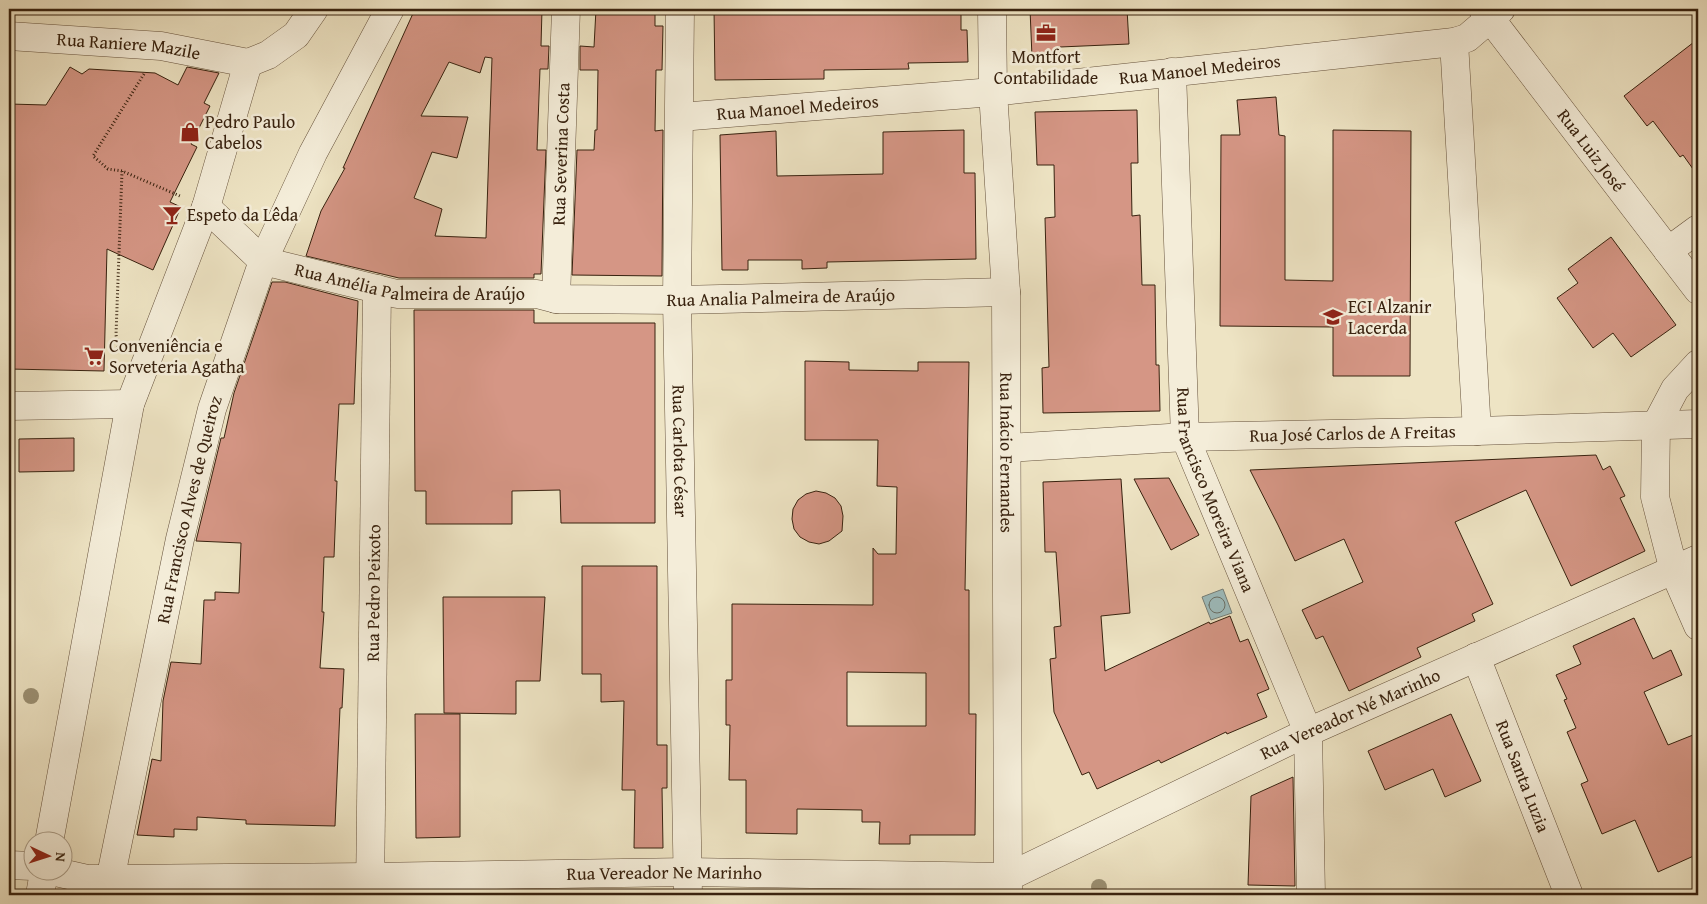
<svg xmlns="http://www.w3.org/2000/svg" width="1707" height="904" font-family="'Gentium Book Plus',serif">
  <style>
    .water { fill: #9dbcbd; stroke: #757e77 }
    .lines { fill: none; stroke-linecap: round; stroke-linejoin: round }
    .shore { stroke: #6a6f66; stroke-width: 1 }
    .building { fill: #d59685; stroke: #38220f; fill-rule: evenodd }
    .minor-casing { stroke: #66523c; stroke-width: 29 }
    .path { stroke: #38220f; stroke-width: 3; stroke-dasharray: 1 2.5; stroke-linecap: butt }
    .minor { stroke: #f4edd9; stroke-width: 28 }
    .tree { fill: #9b9073 }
    .labels { text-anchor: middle; stroke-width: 5; stroke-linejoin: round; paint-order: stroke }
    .street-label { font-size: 18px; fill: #38220f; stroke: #f4edd9 }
    .poi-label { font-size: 18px; fill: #38220f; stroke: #f4edd9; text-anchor: start }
  </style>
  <rect width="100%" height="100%" fill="#eee4c4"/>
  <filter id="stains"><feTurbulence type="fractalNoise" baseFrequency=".004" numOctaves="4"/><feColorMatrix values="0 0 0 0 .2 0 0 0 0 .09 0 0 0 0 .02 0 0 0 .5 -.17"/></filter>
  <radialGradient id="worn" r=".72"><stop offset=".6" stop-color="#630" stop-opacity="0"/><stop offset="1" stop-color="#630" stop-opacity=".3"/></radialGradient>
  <!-- water -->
  <path class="water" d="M 1223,589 L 1232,613 L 1211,620 L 1202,597 Z"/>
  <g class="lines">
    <!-- shore -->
    <path class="shore" d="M1209 605a8 8 0 1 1 16 0a8 8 0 1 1-16 0Z"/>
  </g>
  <!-- building -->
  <path class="building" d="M 415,9 L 542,9 L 541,46 L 549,46 L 548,69 L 540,69 L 537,150 L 546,150 L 541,274 L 534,274 L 534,278 L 399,278 L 306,256 L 321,211 L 345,168 L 343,168 ZM 485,57 L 492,58 L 486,238 L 435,236 L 442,209 L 414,198 L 432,152 L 457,158 L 468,117 L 421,116 L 449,62 L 480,73 Z
    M 596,9 L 655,9 L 655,26 L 663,26 L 662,70 L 656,70 L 655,131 L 663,130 L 662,276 L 572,275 L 577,150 L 594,150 L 595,130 L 597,130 L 598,70 L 580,70 L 580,46 L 594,47 Z
    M 714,9 L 961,9 L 961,30 L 967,30 L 968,62 L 908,63 L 909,69 L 824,70 L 824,79 L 715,80 Z
    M 1030,9 L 1127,9 L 1129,44 L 1060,47 L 1060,55 L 1032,57 Z
    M 1698,39 L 1698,176 L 1683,155 L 1680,157 L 1653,121 L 1647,126 L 1624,96 Z
    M 70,67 L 82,74 L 89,69 L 155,73 L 178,85 L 187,67 L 219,73 L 204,103 L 210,106 L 191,144 L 197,147 L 170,202 L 181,207 L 153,270 L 107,249 L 104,371 L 9,369 L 9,104 L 46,105 Z
    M 1276,97 L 1279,135 L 1285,136 L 1285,280 L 1333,281 L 1333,130 L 1411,131 L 1410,376 L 1333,376 L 1333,327 L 1220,326 L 1221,135 L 1240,135 L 1237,100 Z
    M 1137,110 L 1138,163 L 1131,163 L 1132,216 L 1140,215 L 1142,285 L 1155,285 L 1156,365 L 1159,365 L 1160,411 L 1043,413 L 1042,368 L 1049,367 L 1045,218 L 1055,217 L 1054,165 L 1037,165 L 1035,112 Z
    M 964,130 L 964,173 L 975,173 L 976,259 L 827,262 L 827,268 L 802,269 L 802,260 L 748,260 L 748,270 L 722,270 L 720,135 L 776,131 L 777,176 L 883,174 L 883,132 Z
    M 1611,237 L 1676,325 L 1631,357 L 1613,333 L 1593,348 L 1557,298 L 1578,283 L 1568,269 Z
    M 272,282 L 285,282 L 358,301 L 354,404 L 339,404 L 335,481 L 337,481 L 334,557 L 324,557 L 322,612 L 324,612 L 320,668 L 344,669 L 342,708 L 340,708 L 335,826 L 246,824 L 246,820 L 197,817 L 197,830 L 174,829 L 174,837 L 137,835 L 152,759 L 161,761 L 163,701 L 171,662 L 201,664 L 204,600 L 215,600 L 215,592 L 239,593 L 241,543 L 196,541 L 221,438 L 224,438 L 234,393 Z
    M 414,310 L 534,310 L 534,323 L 655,323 L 655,523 L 561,523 L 560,490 L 512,491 L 512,524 L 426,524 L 426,491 L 415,491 Z
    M 805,361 L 849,362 L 849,370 L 918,371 L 918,362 L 969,362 L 965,590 L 969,590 L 969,714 L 976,714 L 975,835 L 910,835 L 910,844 L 879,844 L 880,822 L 862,822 L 862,810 L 797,809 L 797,834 L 746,833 L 746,780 L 729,780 L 730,725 L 726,725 L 726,680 L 732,680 L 732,604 L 873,605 L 873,548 L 878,554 L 896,554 L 897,487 L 877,486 L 878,440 L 805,440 ZM 847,672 L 926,673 L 926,726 L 847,726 Z
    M 74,438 L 74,471 L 19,472 L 19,439 Z
    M 1596,455 L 1603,470 L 1610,466 L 1625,496 L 1620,498 L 1645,551 L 1571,586 L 1526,490 L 1455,522 L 1493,604 L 1472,614 L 1475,621 L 1417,648 L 1421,657 L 1349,691 L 1323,636 L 1316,639 L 1302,610 L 1363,582 L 1344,539 L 1295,561 L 1278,525 L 1250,470 Z
    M 1169,478 L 1199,535 L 1171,550 L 1134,479 Z
    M 1121,479 L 1130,613 L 1101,616 L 1105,671 L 1209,622 L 1210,624 L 1230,616 L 1240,642 L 1248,639 L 1269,689 L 1257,694 L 1267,717 L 1227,734 L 1226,732 L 1161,763 L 1159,760 L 1097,789 L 1089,772 L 1082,775 L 1054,712 L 1050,659 L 1056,658 L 1054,627 L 1061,626 L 1056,552 L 1045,552 L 1043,482 Z
    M 816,491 L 826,493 L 835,498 L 841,506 L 843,516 L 842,531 L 829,541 L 819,544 L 809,542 L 800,537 L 794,529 L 792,519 L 793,509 L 798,500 L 806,494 Z
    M 582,566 L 657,566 L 657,745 L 667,745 L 667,788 L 662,788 L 663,848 L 634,848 L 635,790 L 622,790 L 624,701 L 601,702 L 601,674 L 582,674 Z
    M 443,597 L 545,597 L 540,681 L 516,681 L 516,714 L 444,713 Z
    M 1634,618 L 1653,659 L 1671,650 L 1682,675 L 1644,692 L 1668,745 L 1698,733 L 1698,854 L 1658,872 L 1635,820 L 1602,834 L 1581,784 L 1588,781 L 1567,732 L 1576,728 L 1564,700 L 1567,699 L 1556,675 L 1581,664 L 1573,646 Z
    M 415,714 L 460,714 L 460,837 L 416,838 Z
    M 1451,714 L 1481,781 L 1445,797 L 1433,769 L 1385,790 L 1368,751 Z
    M 1293,777 L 1295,886 L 1248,885 L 1251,796 Z"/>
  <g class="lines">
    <defs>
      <g id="minor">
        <path id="s1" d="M 680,9 L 677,300 L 688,895"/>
        <path id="s2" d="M 992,9 L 993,92 L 1006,292 L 1008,894"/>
        <path id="s3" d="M 1483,9 L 1698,290"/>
        <path id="s4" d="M 9,36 L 161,46 L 248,63"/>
        <path d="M 1454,42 L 1477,431"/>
        <path d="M 248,63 L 268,55 L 296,35 L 314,9"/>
        <path id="s5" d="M 1172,72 L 1185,437 L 1308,732 L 1311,895"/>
        <path id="s6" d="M 680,117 L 993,92 L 1454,42 L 1467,38 L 1501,9"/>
        <path id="s7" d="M 206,207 L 263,261 L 397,294 L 537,294 L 556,299 L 677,300 L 1006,292"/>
        <path d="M 1668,251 L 1698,229"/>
        <path id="s8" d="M 556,299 L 566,9"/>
        <path d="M 1698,364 L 1675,389 L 1656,425 L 1655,497 L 1674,571 L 1698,626"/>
        <path d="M 9,406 L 130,404"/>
        <path id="s9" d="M 1007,448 L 1185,437 L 1477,431 L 1698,424"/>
        <path id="s10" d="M 1476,657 L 1569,895"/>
        <path d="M 49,842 L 130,404 L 206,207 L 248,63"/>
        <path d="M 9,865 L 32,866"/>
        <path id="s11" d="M 56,872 L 87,879 L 110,879 L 369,877 L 688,872 L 1008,877 L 1308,732 L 1698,559"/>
        <path d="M 40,895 L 44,872"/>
        <path id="s12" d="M 107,895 L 180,539 L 212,409 L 263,261 L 313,153 L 390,9"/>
        <path id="s13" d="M 370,895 L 377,289"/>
      </g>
    </defs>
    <!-- minor casing -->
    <use href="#minor" class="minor-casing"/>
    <!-- path -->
    <path class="path" d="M 144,74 L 93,156 L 108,169 L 122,171 L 180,196
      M 119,350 L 116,335 L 122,171"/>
    <!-- minor -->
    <use href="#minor" class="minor"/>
  </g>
  <!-- trees -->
  <g class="tree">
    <circle cx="31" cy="696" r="8"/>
    <circle cx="1099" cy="887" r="8"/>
  </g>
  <!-- icons -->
  <defs>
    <symbol id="office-bare" viewBox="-9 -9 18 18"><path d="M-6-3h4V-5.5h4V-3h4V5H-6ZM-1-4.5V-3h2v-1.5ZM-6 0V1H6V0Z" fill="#8f2418" stroke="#f4edd9" stroke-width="2.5" paint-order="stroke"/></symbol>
    <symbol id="shop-bare" viewBox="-9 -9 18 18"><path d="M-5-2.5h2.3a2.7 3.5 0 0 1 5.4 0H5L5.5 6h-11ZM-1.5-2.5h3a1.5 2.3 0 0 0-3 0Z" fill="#8f2418" stroke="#f4edd9" stroke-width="2.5" paint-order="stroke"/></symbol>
    <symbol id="bar-bare" viewBox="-9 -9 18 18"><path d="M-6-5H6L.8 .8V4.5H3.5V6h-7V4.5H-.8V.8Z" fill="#8f2418" stroke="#f4edd9" stroke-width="2.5" paint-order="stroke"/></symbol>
    <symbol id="school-bare" viewBox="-9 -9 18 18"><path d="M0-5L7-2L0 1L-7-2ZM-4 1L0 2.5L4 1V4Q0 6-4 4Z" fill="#8f2418" stroke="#f4edd9" stroke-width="2.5" paint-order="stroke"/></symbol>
    <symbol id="supermarket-bare" viewBox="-9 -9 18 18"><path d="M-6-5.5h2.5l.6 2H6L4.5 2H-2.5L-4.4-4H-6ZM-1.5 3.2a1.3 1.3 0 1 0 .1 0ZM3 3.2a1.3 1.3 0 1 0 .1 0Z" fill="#8f2418" stroke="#f4edd9" stroke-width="2.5" paint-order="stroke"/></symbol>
  </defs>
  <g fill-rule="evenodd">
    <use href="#office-bare" x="1032" y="19" width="28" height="28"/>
    <use href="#shop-bare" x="176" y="118" width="28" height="28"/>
    <use href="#bar-bare" x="158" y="201" width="28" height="28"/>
    <use href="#school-bare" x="1319" y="303" width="28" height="28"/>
    <use href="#supermarket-bare" x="80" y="342" width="28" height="28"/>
  </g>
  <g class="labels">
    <!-- street labels -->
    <g class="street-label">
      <text dy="6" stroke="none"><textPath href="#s4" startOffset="120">Rua Raniere Mazile</textPath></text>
      <text dy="6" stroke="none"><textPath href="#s6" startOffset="522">Rua Manoel Medeiros</textPath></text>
      <text dy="6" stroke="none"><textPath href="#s6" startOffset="118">Rua Manoel Medeiros</textPath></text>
      <text dy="6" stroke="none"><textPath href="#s3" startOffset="178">Rua Luiz José</textPath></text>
      <text dy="6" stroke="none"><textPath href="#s8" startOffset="145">Rua Severina Costa</textPath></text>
      <text dy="6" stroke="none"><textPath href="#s7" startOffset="228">Rua Amélia Palmeira de Araújo</textPath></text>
      <text dy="6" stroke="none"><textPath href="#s7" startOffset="601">Rua Analia Palmeira de Araújo</textPath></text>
      <text dy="6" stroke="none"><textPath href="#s9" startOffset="346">Rua José Carlos de A Freitas</textPath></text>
      <text dy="6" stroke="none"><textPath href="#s1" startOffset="442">Rua Carlota César</textPath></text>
      <text dy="6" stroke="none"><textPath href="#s2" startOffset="444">Rua Inácio Fernandes</textPath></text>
      <text dy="6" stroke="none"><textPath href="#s5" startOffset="424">Rua Francisco Moreira Viana</textPath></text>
      <text dy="6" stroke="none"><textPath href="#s12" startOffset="394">Rua Francisco Alves de Queiroz</textPath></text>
      <text dy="6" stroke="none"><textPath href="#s13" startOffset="302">Rua Pedro Peixoto</textPath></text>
      <text dy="6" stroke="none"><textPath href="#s11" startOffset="1332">Rua Vereador Né Marinho</textPath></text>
      <text dy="6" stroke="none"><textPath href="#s10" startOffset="128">Rua Santa Luzia</textPath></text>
      <text dy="6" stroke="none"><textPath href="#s11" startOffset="609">Rua Vereador Ne Marinho</textPath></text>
    </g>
    <!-- poi labels -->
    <g class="poi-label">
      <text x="1046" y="63" text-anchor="middle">Montfort<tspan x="1046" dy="21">Contabilidade</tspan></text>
      <text x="205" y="128">Pedro Paulo<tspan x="205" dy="21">Cabelos</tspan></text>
      <text x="187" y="221">Espeto da Lêda</text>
      <text x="1348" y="313">ECI Alzanir<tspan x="1348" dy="21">Lacerda</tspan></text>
      <text x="109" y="352">Conveniência e<tspan x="109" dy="21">Sorveteria Agatha</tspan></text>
    </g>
  </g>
  <!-- margin -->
  <rect width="1707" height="904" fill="none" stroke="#eee4c4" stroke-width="30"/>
  <rect x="10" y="10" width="1687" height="884" fill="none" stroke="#38220f" stroke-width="2.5"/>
  <rect x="15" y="15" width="1677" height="874" fill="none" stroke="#38220f"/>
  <!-- north arrow -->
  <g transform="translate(48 856) rotate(94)"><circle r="24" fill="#f4edd9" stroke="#a99c88"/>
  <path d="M0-4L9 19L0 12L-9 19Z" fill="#8f2418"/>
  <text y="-8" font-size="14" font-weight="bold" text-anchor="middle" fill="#38220f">N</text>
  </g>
  <rect width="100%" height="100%" filter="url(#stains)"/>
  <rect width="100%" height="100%" fill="url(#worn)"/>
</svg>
